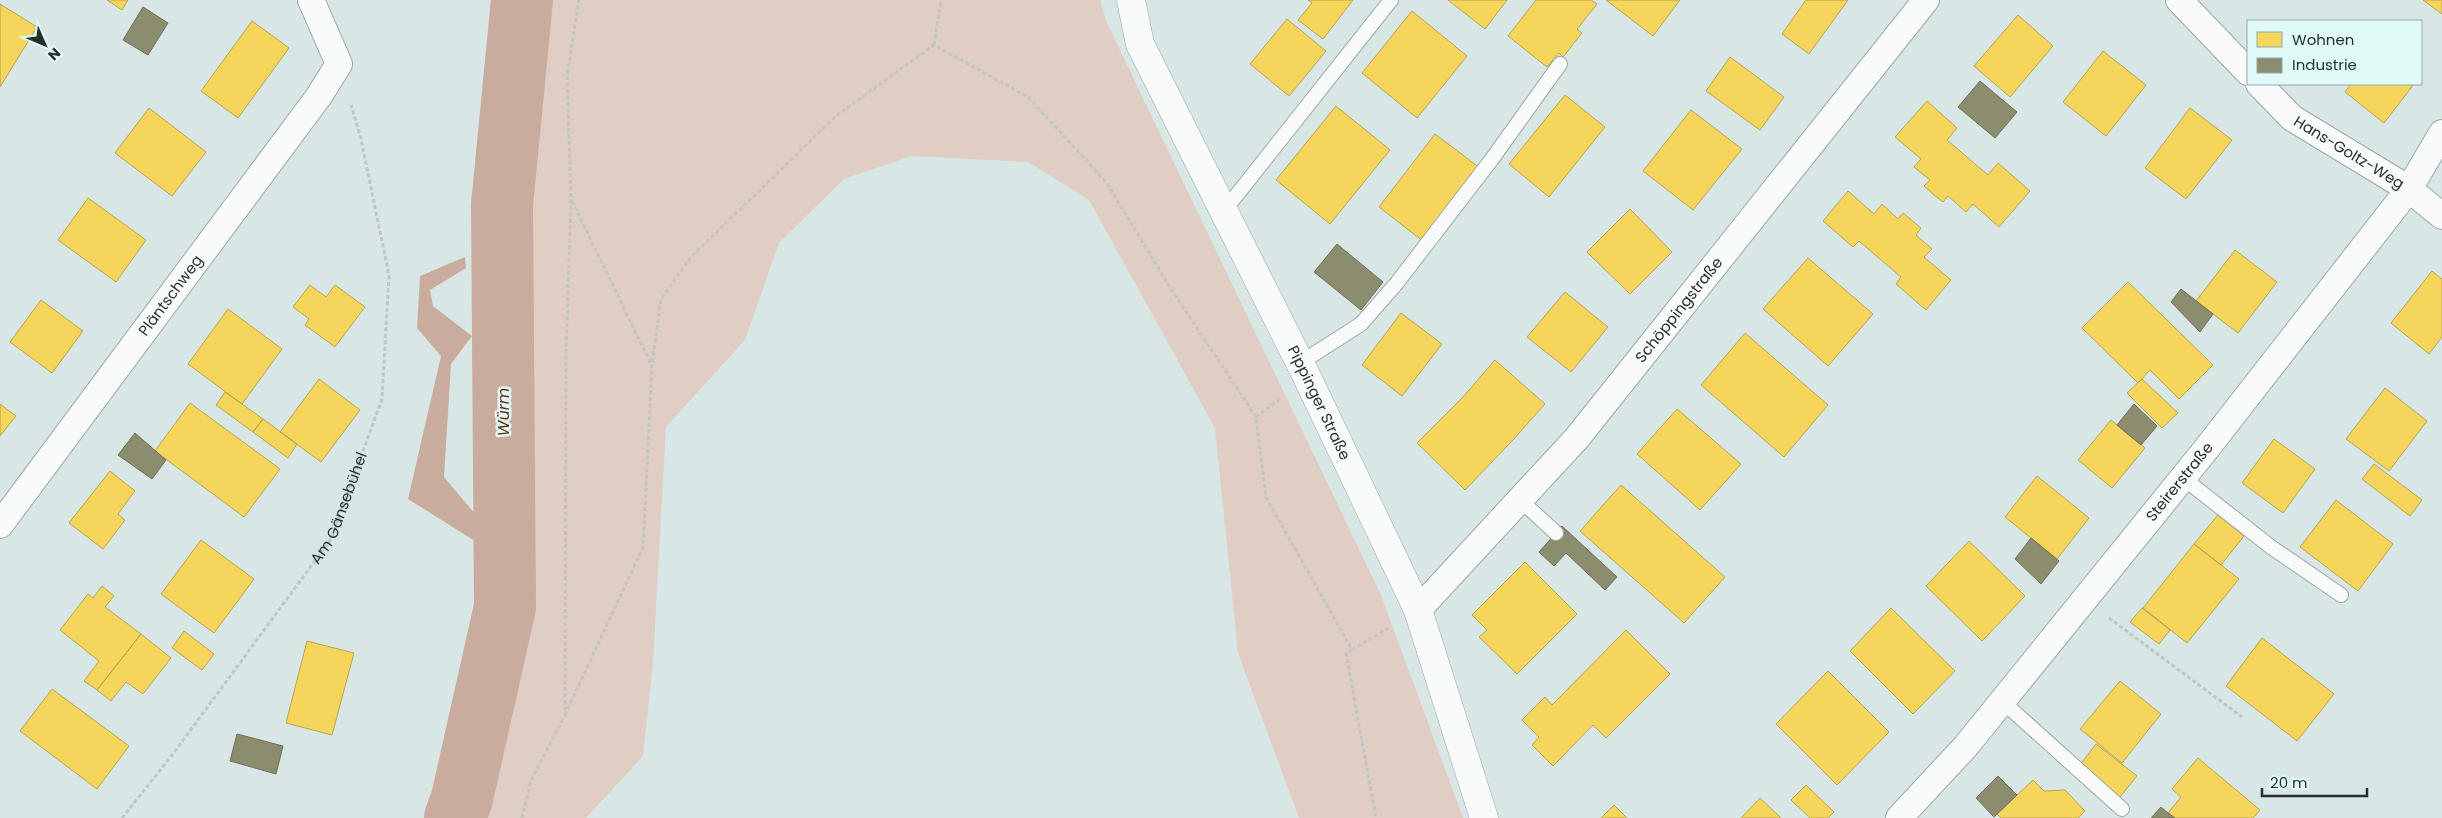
<svg xmlns="http://www.w3.org/2000/svg" width="2442" height="818" font-family="Poppins,sans-serif">
  <style>
    .green { fill: #e0cec4 }
    .water { fill: #caac9e }
    .homes { fill: #f6d55c; stroke: #b7a44e }
    .industry { fill: #8c8c6e; stroke: #6d705b }
    .lines { fill: none; stroke-linecap: round; stroke-linejoin: round }
    .river { stroke: #caac9e; stroke-width: 62 }
    .service-casing { stroke: #9da8a6; stroke-width: 16 }
    .minor-casing { stroke: #9da8a6; stroke-width: 28 }
    .secondary-casing { stroke: #9da8a6; stroke-width: 29 }
    .path { stroke: #c1c6c5; stroke-width: 3; stroke-dasharray: 4 2.5; stroke-linecap: butt }
    .service { stroke: #f9fbfb; stroke-width: 14 }
    .minor { stroke: #f9fbfb; stroke-width: 26 }
    .secondary { stroke: #f9fbfb; stroke-width: 28 }
    .labels { text-anchor: middle; stroke-width: 5; stroke-linejoin: round; paint-order: stroke }
    .street-label { font-size: 15px; fill: #25302e; stroke: #dffaf7 }
    .water-label { font-size: 16px; font-style: italic; fill: #682a12; stroke: #dffaf7 }
  </style>
  <rect width="100%" height="100%" fill="#d8e7e5"/>
  <!-- green -->
  <path class="green" d="M 510,0 L 1100,0 L 1107,23 L 1381,595 L 1463,818 L 1299,818 L 1238,653 L 1215,428 L 1089,200 L 1028,162 L 912,156 L 844,179 L 779,243 L 745,340 L 666,427 L 653,663 L 643,756 L 586,818 L 450,818 L 506,598 L 497,286 Z"/>
  <!-- water -->
  <path class="water" d="M 465,257 L 466,268 L 430,290 L 433,306 L 472,336 L 451,364 L 444,477 L 486,527 L 486,548 L 408,499 L 441,356 L 417,328 L 420,276 Z"/>
  <!-- homes -->
  <path class="homes" d="M 107,0 L 128,0 L 122,10 Z
    M 1308,0 L 1353,0 L 1323,39 L 1298,20 L 1312,3 Z
    M 1448,0 L 1507,0 L 1485,29 Z
    M 1536,0 L 1591,0 L 1597,4 L 1577,29 L 1582,33 L 1563,57 L 1559,53 L 1547,67 L 1508,36 Z
    M 1606,0 L 1680,0 L 1653,36 Z
    M 1806,0 L 1848,0 L 1809,54 L 1782,34 Z
    M 2423,0 L 2442,0 L 2442,14 Z
    M 0,4 L 37,27 L 0,87 Z
    M 1412,11 L 1467,56 L 1417,118 L 1362,73 Z
    M 2018,15 L 2053,46 L 2010,97 L 1974,66 Z
    M 1287,19 L 1326,51 L 1289,96 L 1250,64 Z
    M 252,21 L 289,48 L 238,118 L 201,91 Z
    M 2103,51 L 2146,85 L 2106,136 L 2063,102 Z
    M 1730,57 L 1784,97 L 1760,130 L 1706,91 Z
    M 2351,84 L 2414,84 L 2384,123 L 2345,92 Z
    M 1565,95 L 1605,127 L 1549,197 L 1509,164 Z
    M 1927,101 L 1957,128 L 1947,140 L 1988,175 L 1998,163 L 2030,191 L 1999,227 L 1973,204 L 1966,212 L 1948,196 L 1943,202 L 1934,195 L 1924,186 L 1930,180 L 1914,167 L 1921,159 L 1895,137 Z
    M 1336,106 L 1390,150 L 1330,224 L 1276,180 Z
    M 149,108 L 206,152 L 172,196 L 115,153 Z
    M 2190,108 L 2232,140 L 2186,199 L 2145,168 Z
    M 1691,110 L 1742,149 L 1693,210 L 1643,171 Z
    M 1435,134 L 1480,168 L 1424,242 L 1379,207 Z
    M 1848,191 L 1874,214 L 1882,204 L 1898,219 L 1903,213 L 1921,228 L 1916,235 L 1932,249 L 1924,257 L 1951,280 L 1926,310 L 1896,284 L 1901,277 L 1859,241 L 1853,247 L 1823,221 Z
    M 88,198 L 146,240 L 116,282 L 58,240 Z
    M 1630,209 L 1672,252 L 1630,294 L 1587,252 Z
    M 2235,250 L 2277,282 L 2238,333 L 2196,301 Z
    M 1808,258 L 1873,314 L 1828,366 L 1763,309 Z
    M 2432,271 L 2442,279 L 2442,337 L 2429,354 L 2391,323 Z
    M 2128,282 L 2213,365 L 2179,399 L 2150,370 L 2138,383 L 2082,328 Z
    M 310,285 L 326,297 L 335,285 L 365,307 L 335,347 L 305,325 L 309,319 L 293,307 Z
    M 1565,292 L 1608,327 L 1571,372 L 1527,337 Z
    M 41,300 L 83,331 L 52,373 L 10,342 Z
    M 228,309 L 282,349 L 242,404 L 188,364 Z
    M 1401,313 L 1442,344 L 1402,396 L 1362,365 Z
    M 1745,333 L 1828,405 L 1784,457 L 1701,385 Z
    M 1495,360 L 1545,404 L 1512,441 L 1465,490 L 1417,443 L 1463,397 Z
    M 319,379 L 360,410 L 321,462 L 280,432 Z
    M 2142,379 L 2178,413 L 2162,428 L 2127,393 Z
    M 2385,388 L 2427,421 L 2389,471 L 2346,439 Z
    M 225,392 L 263,419 L 253,432 L 216,405 Z
    M 190,403 L 280,469 L 244,517 L 155,451 Z
    M 0,404 L 16,416 L 0,436 Z
    M 1677,409 L 1741,464 L 1700,510 L 1637,454 Z
    M 263,419 L 297,444 L 288,458 L 253,432 Z
    M 2111,420 L 2145,448 L 2112,488 L 2078,460 Z
    M 2274,439 L 2315,469 L 2283,513 L 2242,483 Z
    M 2374,464 L 2422,500 L 2410,516 L 2362,479 Z
    M 110,471 L 135,491 L 118,514 L 125,520 L 103,549 L 69,523 Z
    M 2037,476 L 2089,518 L 2057,559 L 2005,517 Z
    M 1621,485 L 1725,577 L 1684,623 L 1580,531 Z
    M 2336,500 L 2393,544 L 2358,591 L 2300,547 Z
    M 2218,515 L 2244,536 L 2221,565 L 2194,544 Z
    M 201,540 L 254,579 L 214,633 L 161,594 Z
    M 1969,541 L 2025,596 L 1982,641 L 1926,586 Z
    M 2194,544 L 2239,579 L 2187,643 L 2143,608 Z
    M 1525,562 L 1577,614 L 1517,674 L 1479,637 L 1487,630 L 1472,615 Z
    M 102,586 L 114,596 L 105,607 L 141,634 L 97,690 L 84,681 L 99,661 L 60,630 L 88,594 L 93,598 Z
    M 1891,608 L 1955,671 L 1913,714 L 1850,651 Z
    M 2142,608 L 2170,630 L 2159,644 L 2130,622 Z
    M 1626,630 L 1670,674 L 1606,738 L 1593,725 L 1553,766 L 1532,745 L 1539,737 L 1522,720 L 1545,697 L 1552,705 Z
    M 184,631 L 214,654 L 202,670 L 172,648 Z
    M 141,634 L 171,658 L 143,694 L 126,682 L 111,701 L 97,690 Z
    M 2262,638 L 2334,694 L 2297,741 L 2226,686 Z
    M 307,641 L 354,653 L 332,735 L 286,723 Z
    M 1828,671 L 1889,732 L 1837,785 L 1776,724 Z
    M 2120,681 L 2161,714 L 2122,763 L 2080,729 Z
    M 52,689 L 129,746 L 97,789 L 20,731 Z
    M 2096,744 L 2137,776 L 2120,797 L 2080,765 Z
    M 2198,758 L 2260,810 L 2253,818 L 2175,818 L 2168,813 L 2181,797 L 2172,789 Z
    M 2033,780 L 2044,791 L 2065,790 L 2085,811 L 2078,818 L 2001,818 L 1997,814 Z
    M 1806,785 L 1834,812 L 1828,818 L 1810,818 L 1791,800 Z
    M 1760,798 L 1781,818 L 1741,818 Z
    M 1614,805 L 1627,818 L 1601,818 Z"/>
  <!-- industry -->
  <path class="industry" d="M 143,7 L 168,23 L 148,55 L 123,40 Z
    M 1980,81 L 2017,112 L 1995,138 L 1958,107 Z
    M 1337,244 L 1383,282 L 1361,310 L 1314,272 Z
    M 2181,289 L 2213,314 L 2200,332 L 2171,302 Z
    M 2134,404 L 2157,426 L 2141,445 L 2117,425 Z
    M 135,433 L 166,460 L 152,479 L 118,455 Z
    M 1562,526 L 1617,577 L 1605,590 L 1566,553 L 1554,566 L 1539,552 Z
    M 2031,538 L 2059,561 L 2041,584 L 2015,559 Z
    M 237,734 L 283,746 L 276,774 L 230,761 Z
    M 1998,776 L 2017,795 L 1994,817 L 1976,798 Z
    M 2161,807 L 2168,813 L 2175,818 L 2151,818 Z"/>
  <g class="lines">
    <!-- river -->
    <path class="river" d="M 455,818 L 462,798 L 505,607 L 502,205 L 522,0"/>
    <defs>
      <path id="service" d="M 1224,211 L 1391,0
        M 1300,363 L 1361,324 L 1396,284 L 1492,159 L 1560,64
        M 2183,478 L 2271,547 L 2341,595
        M 1519,499 L 1556,533
        M 2003,702 L 2122,809"/>
      <g id="minor">
        <path d="M 2179,0 L 2248,72"/>
        <path id="s2" d="M 2259,84 L 2292,118 L 2409,189 L 2442,216"/>
        <path id="s3" d="M 0,525 L 319,96 L 339,64 L 311,0"/>
        <path id="s4" d="M 1418,610 L 1577,438 L 1926,0"/>
        <path id="s5" d="M 1899,818 L 1966,746 L 2207,448 L 2409,189 L 2442,133"/>
      </g>
      <g id="secondary">
        <path id="s6" d="M 1131,0 L 1140,44 L 1307,377 L 1418,610 L 1484,818"/>
      </g>
    </defs>
    <!-- service casing -->
    <use href="#service" class="service-casing"/>
    <!-- minor casing -->
    <use href="#minor" class="minor-casing"/>
    <!-- secondary casing -->
    <use href="#secondary" class="secondary-casing"/>
    <!-- path -->
    <g class="path">
      <path d="M 934,45 L 941,0"/>
      <path d="M 572,201 L 651,364"/>
      <path d="M 1256,417 L 1281,398"/>
      <path d="M 2109,618 L 2242,717"/>
      <path d="M 1352,650 L 1390,627"/>
      <path d="M 565,715 L 643,547 L 652,365 L 661,299 L 691,257 L 836,116 L 934,45 L 1028,97 L 1106,182 L 1171,289 L 1256,417 L 1266,497 L 1352,650 L 1346,653 L 1376,818"/>
      <path id="s1" d="M 122,818 L 173,754 L 331,539 L 382,399 L 389,275 L 361,139 L 351,105"/>
      <path d="M 522,818 L 531,780 L 565,715 L 566,354 L 571,200 L 567,76 L 579,0"/>
    </g>
    <!-- service -->
    <use href="#service" class="service"/>
    <!-- minor -->
    <use href="#minor" class="minor"/>
    <!-- secondary -->
    <use href="#secondary" class="secondary"/>
  </g>
  <g class="labels">
    <!-- street labels -->
    <g class="street-label">
      <text dy="5" stroke="none"><textPath href="#s2" startOffset="114">Hans-Goltz-Weg</textPath></text>
      <text dy="5" stroke="none"><textPath href="#s3" startOffset="286">Pläntschweg</textPath></text>
      <text dy="5" stroke="none"><textPath href="#s4" startOffset="398">Schöppingstraße</textPath></text>
      <text dy="5" stroke="none"><textPath href="#s6" startOffset="446">Pippinger Straße</textPath></text>
      <text dy="5" stroke="none"><textPath href="#s5" startOffset="438">Steirerstraße</textPath></text>
      <text dy="5" stroke="none"><textPath href="#s1" startOffset="380">Am Gänsebühel</textPath></text>
    </g>
    <!-- water labels -->
    <g class="water-label">
      <text transform="translate(503 412) rotate(-90)" y="6">Würm</text>
    </g>
  </g>
  <!-- legend -->
  <rect x="2247" y="20" width="175" height="65" fill="#dffaf7" stroke="#95a9a7"/>
  <rect x="2257" y="32" width="25" height="15" fill="#f6d55c" stroke="#95a9a7"/>
  <text x="2292" y="45" font-size="15" fill="#25302e">Wohnen</text>
  <rect x="2257" y="58" width="25" height="15" fill="#8c8c6e" stroke="#95a9a7"/>
  <text x="2292" y="70" font-size="15" fill="#25302e">Industrie</text>
  <!-- north arrow -->
  <g transform="translate(45 45) rotate(135)" stroke="#dffaf7" stroke-width="4" paint-order="stroke">
  <path d="M0-4L9 19L0 12L-9 19Z" fill="#25302e"/>
  <text y="-8" font-size="14" font-weight="bold" text-anchor="middle" fill="#25302e">N</text>
  </g>
  <!-- scale -->
  <path d="M2262 788v8h105v-8" fill="none" stroke="#25302e" stroke-width="2.5"/>
  <text x="2270" y="788" font-size="15" fill="#25302e" stroke="#dffaf7" stroke-width="4" paint-order="stroke">20 m</text>
</svg>
